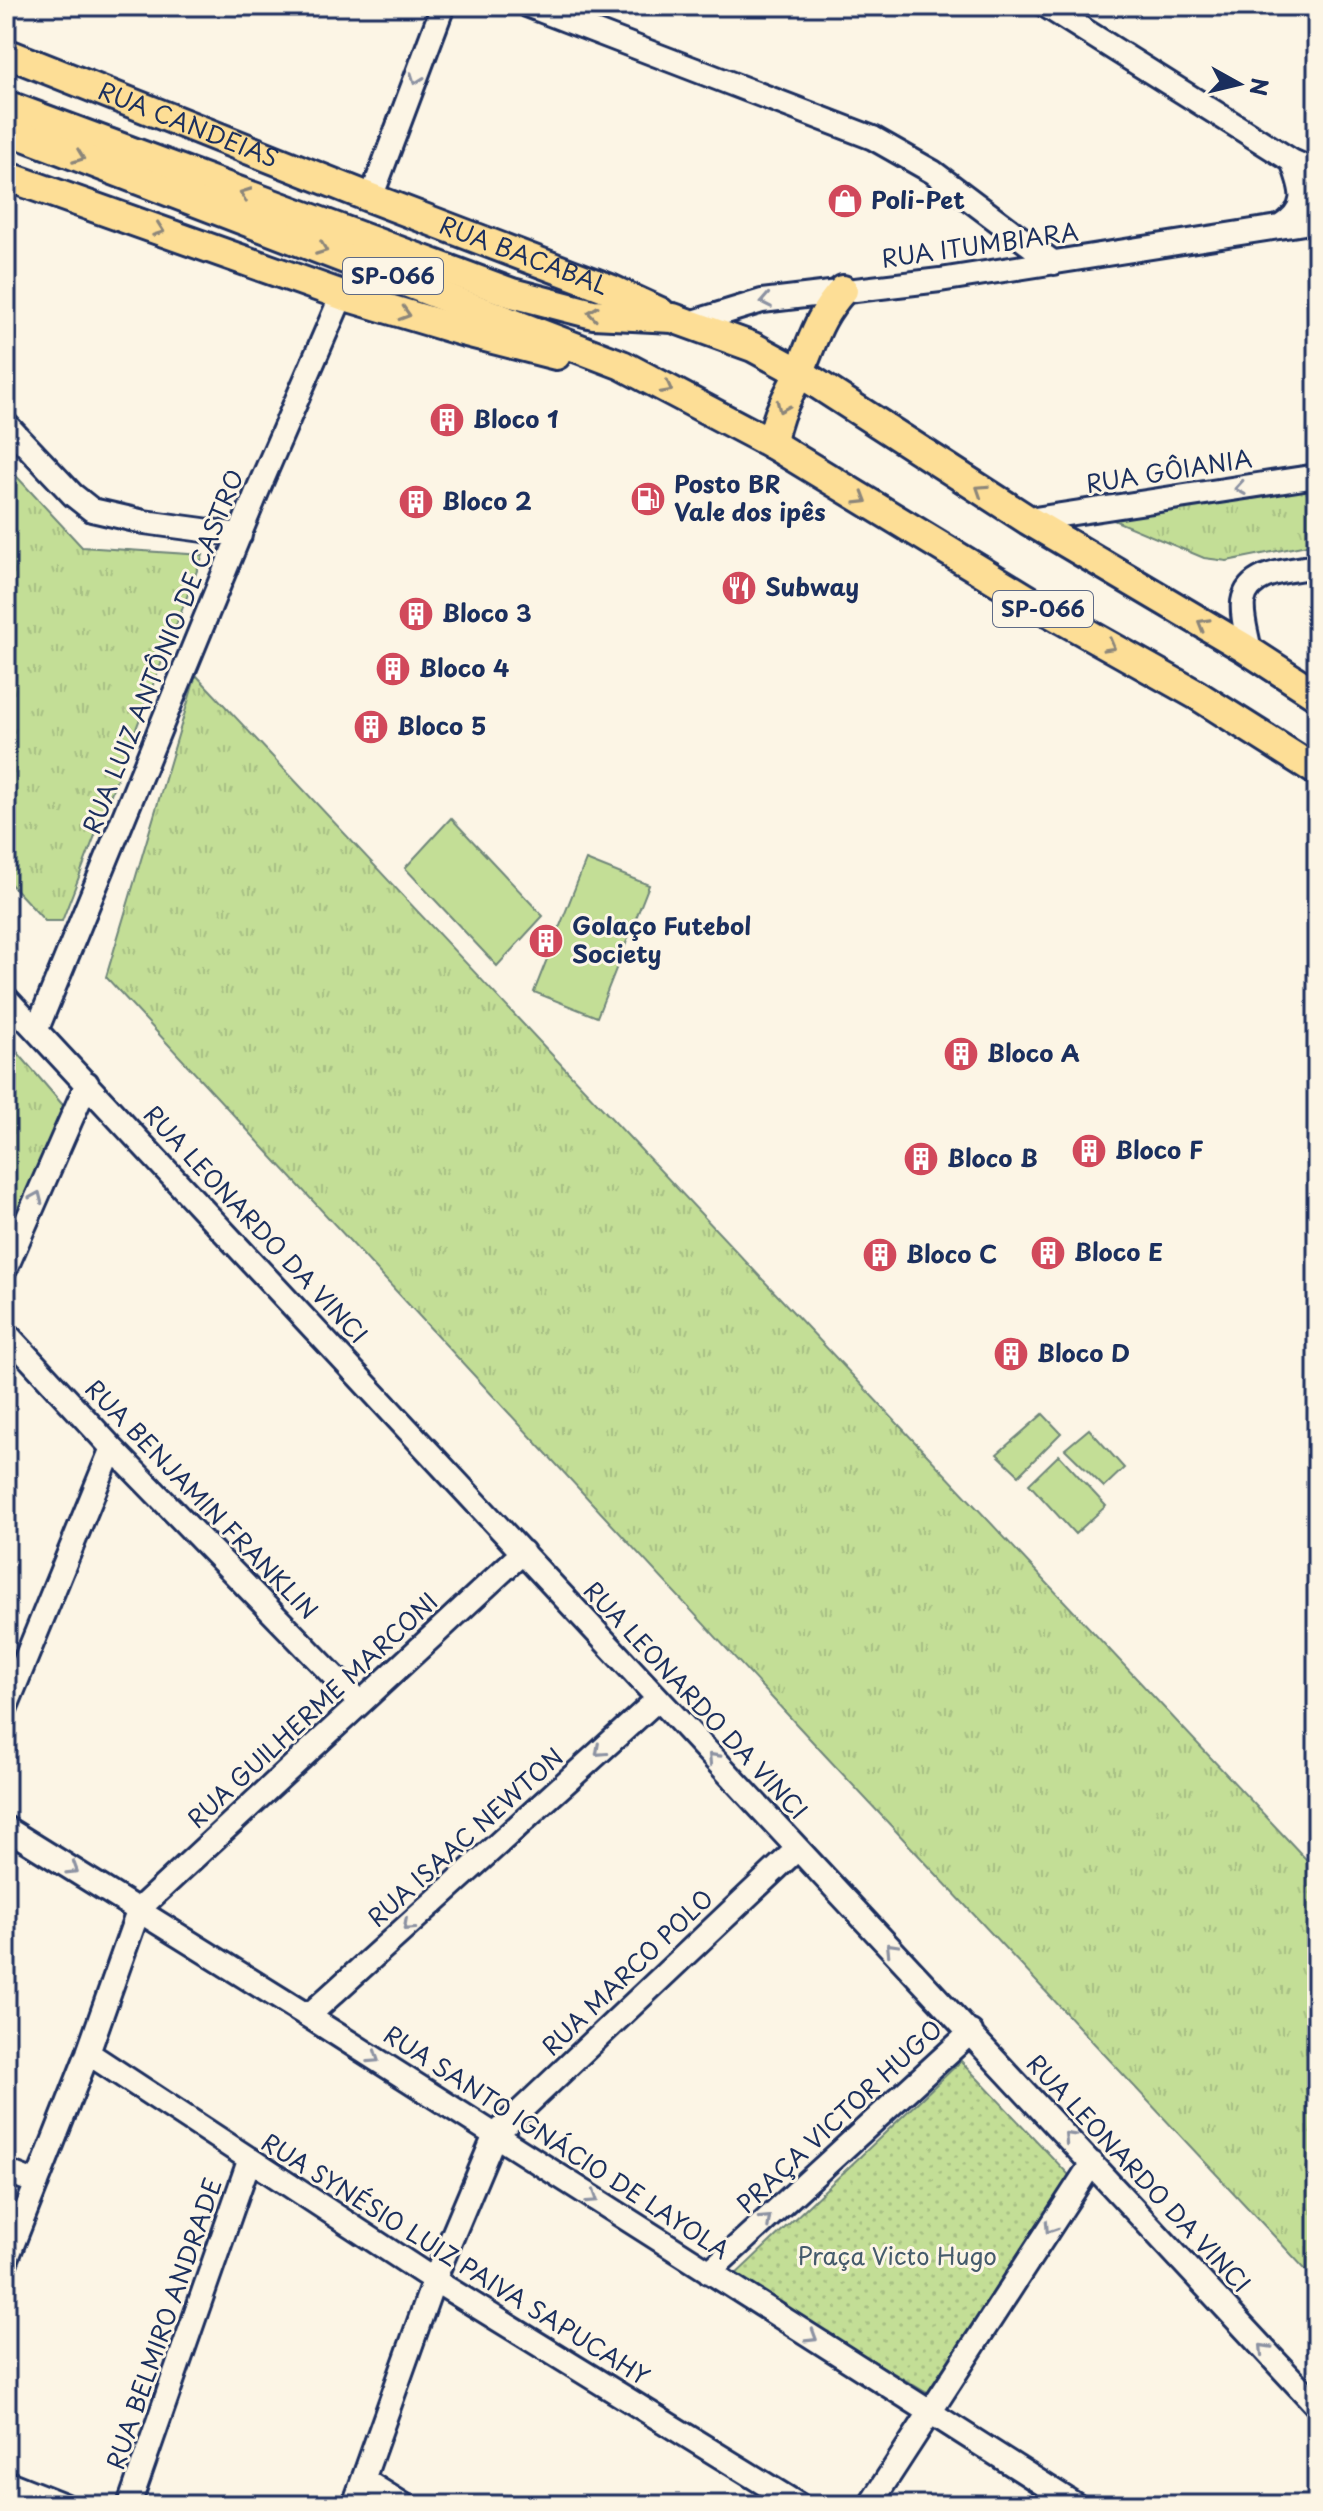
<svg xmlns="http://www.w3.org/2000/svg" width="1323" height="2511" font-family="'Playpen Sans',sans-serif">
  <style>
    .grass { fill: url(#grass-tufts); stroke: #6f867a; stroke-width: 2 }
    .park { fill: url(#park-dots); stroke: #6f867a; stroke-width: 2 }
    .pitch { fill: #c3de96; stroke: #6f867a; stroke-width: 2 }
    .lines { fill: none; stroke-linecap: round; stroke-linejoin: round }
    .minor-casing { stroke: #1b2f5e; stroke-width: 28 }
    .major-casing { stroke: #1b2f5e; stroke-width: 34 }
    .minor { stroke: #fcf5e5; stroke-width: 22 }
    .major { stroke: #fdde96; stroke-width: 28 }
    .oneway { stroke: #8c92a2 }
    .oneway2 { stroke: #8c867a }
    .labels { text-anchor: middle; stroke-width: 6; stroke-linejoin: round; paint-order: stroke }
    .shield { fill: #fcf5e5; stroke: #5e6a86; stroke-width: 2 }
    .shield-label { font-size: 22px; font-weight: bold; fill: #1b2f5e }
    .street-label { font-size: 24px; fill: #1b2f5e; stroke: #fcf5e5 }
    .poi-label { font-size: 24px; font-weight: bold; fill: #1b2f5e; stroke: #fcf5e5; text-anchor: start }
    .park-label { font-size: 24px; fill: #455b6c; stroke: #fcf5e5 }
  </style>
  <defs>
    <pattern id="grass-tufts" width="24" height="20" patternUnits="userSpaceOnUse" patternTransform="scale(2)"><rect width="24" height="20" fill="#c3de96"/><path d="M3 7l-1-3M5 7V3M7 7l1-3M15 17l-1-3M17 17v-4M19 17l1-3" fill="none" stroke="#a7bf84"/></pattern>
    <pattern id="park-dots" width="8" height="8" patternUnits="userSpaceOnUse" patternTransform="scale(2)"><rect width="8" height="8" fill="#c3de96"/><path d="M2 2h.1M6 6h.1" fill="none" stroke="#a7bf84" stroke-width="1.8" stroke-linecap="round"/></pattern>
  </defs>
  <rect width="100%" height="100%" fill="#fcf5e5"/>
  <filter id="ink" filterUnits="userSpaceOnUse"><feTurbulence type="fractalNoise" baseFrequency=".0125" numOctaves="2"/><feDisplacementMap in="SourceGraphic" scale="16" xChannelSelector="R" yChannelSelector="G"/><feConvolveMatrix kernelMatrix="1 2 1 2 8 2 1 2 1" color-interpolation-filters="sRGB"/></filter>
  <g filter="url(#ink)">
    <!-- grass -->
    <path class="grass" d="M 6,465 L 82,547 L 203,555 L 62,921 L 45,921 L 6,879 Z
      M 1317,481 L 1317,543 L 1227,561 L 1204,558 L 1106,517 Z
      M 196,675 L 1317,1871 L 1317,2282 L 823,1753 L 106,977 Z
      M 6,1039 L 68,1111 L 6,1252 Z"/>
    <!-- park -->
    <path class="park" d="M 961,2061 L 1069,2175 L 927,2393 L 733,2277 Z"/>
    <!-- pitch -->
    <path class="pitch" d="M 451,818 L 543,916 L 497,966 L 405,868 Z
      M 586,860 L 649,885 L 597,1017 L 534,992 Z
      M 1043,1414 L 1061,1433 L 1019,1475 L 997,1454 Z
      M 1089,1429 L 1124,1468 L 1104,1487 L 1065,1449 Z
      M 1059,1455 L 1106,1506 L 1075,1534 L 1029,1484 Z"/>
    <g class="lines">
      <defs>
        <path id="minor" d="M 529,6 L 873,138 L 933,172 L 1054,263
          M 1046,6 L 1292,161 L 1317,172
          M 371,198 L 443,6
          M 1280,227 C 1310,208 1303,191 1292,161
          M 690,323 L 762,301 L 940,280 L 1317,221
          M 6,424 L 73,495 L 92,510 L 144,522 L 240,535
          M 1028,520 L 1317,476
          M 1250,652 C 1248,637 1241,617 1243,602 C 1248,570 1293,571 1317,566
          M 6,998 L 1317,2406
          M 37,1029 L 257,492 L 342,295
          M 6,1268 L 87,1083
          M 6,1333 L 112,1448 L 359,1702
          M 6,1707 L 112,1448
          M 6,1828 L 308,2016 L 1076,2505
          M 308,2016 L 658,1699
          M 88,2053 L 434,2280 L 799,2505
          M 6,2171 L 37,2183
          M 6,2261 L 88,2053 L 139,1909 L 523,1552
          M 709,2272 L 971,2032
          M 364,2480 L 404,2505
          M 6,2482 L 64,2505
          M 129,2505 L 249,2161
          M 354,2505 L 434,2280 L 495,2135 L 797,1849
          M 870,2505 L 1092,2163"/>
        <g id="major">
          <path id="s1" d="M 6,53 L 371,198 L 610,289 L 660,312"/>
          <path d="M 6,105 L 512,293 L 593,314 L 673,318 L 753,347 L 799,372 L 1028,520 L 1243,647 L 1317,695"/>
          <path d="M 6,129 L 622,365 L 772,444 L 1042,608 L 1197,695 L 1317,771"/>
          <path d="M 6,176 L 342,295 L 462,331 L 556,355"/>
          <path d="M 772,444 C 776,414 787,399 799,373 C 814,339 817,319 843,290"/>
        </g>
      </defs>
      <!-- minor casing -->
      <use href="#minor" class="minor-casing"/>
      <!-- major casing -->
      <use href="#major" class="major-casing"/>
      <!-- minor -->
      <use href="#minor" class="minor"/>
      <!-- major -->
      <use href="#major" class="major"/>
    </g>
    <!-- one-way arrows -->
    <defs><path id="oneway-chevron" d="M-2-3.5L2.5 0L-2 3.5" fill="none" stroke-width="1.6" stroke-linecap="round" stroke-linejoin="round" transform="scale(2)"/></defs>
    <g class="oneway">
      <use href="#oneway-chevron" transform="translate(416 79) rotate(110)"/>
      <use href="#oneway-chevron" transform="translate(766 301) rotate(169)"/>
      <use href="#oneway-chevron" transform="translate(1240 488) rotate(171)"/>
      <use href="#oneway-chevron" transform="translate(37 1197) rotate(-66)"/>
      <use href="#oneway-chevron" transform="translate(600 1751) rotate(138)"/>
      <use href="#oneway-chevron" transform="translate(713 1758) rotate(-133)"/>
      <use href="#oneway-chevron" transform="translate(73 1869) rotate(32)"/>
      <use href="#oneway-chevron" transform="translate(408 1926) rotate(138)"/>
      <use href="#oneway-chevron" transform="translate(891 1948) rotate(-134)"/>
      <use href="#oneway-chevron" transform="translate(374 2058) rotate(33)"/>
      <use href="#oneway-chevron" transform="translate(1069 2137) rotate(-133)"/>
      <use href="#oneway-chevron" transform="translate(593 2198) rotate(33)"/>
      <use href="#oneway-chevron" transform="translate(766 2220) rotate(-43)"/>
      <use href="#oneway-chevron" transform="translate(1050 2228) rotate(123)"/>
      <use href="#oneway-chevron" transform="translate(812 2337) rotate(32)"/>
      <use href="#oneway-chevron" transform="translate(1264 2349) rotate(-133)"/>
    </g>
    <g class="oneway2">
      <use href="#oneway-chevron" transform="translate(79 157) rotate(21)"/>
      <use href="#oneway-chevron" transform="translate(245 194) rotate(-159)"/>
      <use href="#oneway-chevron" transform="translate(159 230) rotate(20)"/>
      <use href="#oneway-chevron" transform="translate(322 249) rotate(21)"/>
      <use href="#oneway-chevron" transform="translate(593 313) rotate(-172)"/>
      <use href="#oneway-chevron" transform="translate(405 314) rotate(17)"/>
      <use href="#oneway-chevron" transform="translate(667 388) rotate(28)"/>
      <use href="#oneway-chevron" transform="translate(782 407) rotate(114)"/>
      <use href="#oneway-chevron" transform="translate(981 490) rotate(-147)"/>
      <use href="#oneway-chevron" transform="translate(862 499) rotate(31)"/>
      <use href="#oneway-chevron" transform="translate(1203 624) rotate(-150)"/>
      <use href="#oneway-chevron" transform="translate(1110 646) rotate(29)"/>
    </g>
  </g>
  <!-- icons -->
  <defs>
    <symbol id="shop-disc" viewBox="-11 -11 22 22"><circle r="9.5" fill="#d1495b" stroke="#fcf5e5"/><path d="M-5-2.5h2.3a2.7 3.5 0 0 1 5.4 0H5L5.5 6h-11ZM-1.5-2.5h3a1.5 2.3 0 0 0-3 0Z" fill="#fff"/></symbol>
    <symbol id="building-disc" viewBox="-11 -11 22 22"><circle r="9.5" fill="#d1495b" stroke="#fcf5e5"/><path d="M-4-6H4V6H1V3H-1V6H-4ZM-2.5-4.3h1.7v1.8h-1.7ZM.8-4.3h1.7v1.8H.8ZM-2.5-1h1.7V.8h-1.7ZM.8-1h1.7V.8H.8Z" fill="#fff"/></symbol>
    <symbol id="fuel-disc" viewBox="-11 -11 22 22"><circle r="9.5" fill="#d1495b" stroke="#fcf5e5"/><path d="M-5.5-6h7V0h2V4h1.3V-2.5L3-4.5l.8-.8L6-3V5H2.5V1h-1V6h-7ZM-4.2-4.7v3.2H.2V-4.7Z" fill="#fff"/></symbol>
    <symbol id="restaurant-disc" viewBox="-11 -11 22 22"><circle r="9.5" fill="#d1495b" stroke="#fcf5e5"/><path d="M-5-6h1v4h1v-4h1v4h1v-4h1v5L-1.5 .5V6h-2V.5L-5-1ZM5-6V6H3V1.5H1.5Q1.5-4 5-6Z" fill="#fff"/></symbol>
  </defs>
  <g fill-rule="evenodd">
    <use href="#shop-disc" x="825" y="181" width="40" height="40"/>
    <use href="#building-disc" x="427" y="400" width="40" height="40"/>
    <use href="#fuel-disc" x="628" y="479" width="40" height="40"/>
    <use href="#building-disc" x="396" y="482" width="40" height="40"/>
    <use href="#restaurant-disc" x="719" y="568" width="40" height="40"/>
    <use href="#building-disc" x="396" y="594" width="40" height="40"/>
    <use href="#building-disc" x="373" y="649" width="40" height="40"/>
    <use href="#building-disc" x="351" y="707" width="40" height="40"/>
    <use href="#building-disc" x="526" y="921" width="40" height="40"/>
    <use href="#building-disc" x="941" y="1034" width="40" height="40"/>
    <use href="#building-disc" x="1069" y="1131" width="40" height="40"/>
    <use href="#building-disc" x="901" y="1139" width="40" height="40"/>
    <use href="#building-disc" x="1028" y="1233" width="40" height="40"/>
    <use href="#building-disc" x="860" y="1235" width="40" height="40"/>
    <use href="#building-disc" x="991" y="1334" width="40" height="40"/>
  </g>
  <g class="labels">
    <!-- shield labels -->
    <g class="shield">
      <rect x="343" y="258" width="100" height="36" rx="6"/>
      <rect x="993" y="591" width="100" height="36" rx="6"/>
    </g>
    <g class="shield-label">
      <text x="393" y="284">SP-066</text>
      <text x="1043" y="617">SP-066</text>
    </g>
    <!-- street labels -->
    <g class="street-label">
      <text dy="8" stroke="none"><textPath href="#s1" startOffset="196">RUA CANDEIAS</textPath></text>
      <text transform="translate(980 246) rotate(-8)" y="8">RUA ITUMBIARA</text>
      <text dy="8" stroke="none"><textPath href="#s1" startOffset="556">RUA BACABAL</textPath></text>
      <text transform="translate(1169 472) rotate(-9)" y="8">RUA GÔIANIA</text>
      <text transform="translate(164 652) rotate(-68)" y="8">RUA LUIZ ANTÔNIO DE CASTRO</text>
      <text transform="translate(255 1225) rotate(47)" y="8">RUA LEONARDO DA VINCI</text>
      <text transform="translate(201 1500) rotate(46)" y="8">RUA BENJAMIN FRANKLIN</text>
      <text transform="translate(695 1701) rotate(47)" y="8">RUA LEONARDO DA VINCI</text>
      <text transform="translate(313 1711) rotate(-43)" y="8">RUA GUILHERME MARCONI</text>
      <text transform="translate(466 1838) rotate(-42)" y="8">RUA ISAAC NEWTON</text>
      <text transform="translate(628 1973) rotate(-44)" y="8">RUA MARCO POLO</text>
      <text transform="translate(840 2117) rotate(-43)" y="8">PRAÇA VICTOR HUGO</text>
      <text transform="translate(556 2143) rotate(33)" y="8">RUA SANTO IGNÁCIO DE LAYOLA</text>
      <text transform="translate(1138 2174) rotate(47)" y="8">RUA LEONARDO DA VINCI</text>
      <text transform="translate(455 2260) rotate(32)" y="8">RUA SYNÉSIO LUIZ PAIVA SAPUCAHY</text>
      <text transform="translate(165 2324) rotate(-71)" y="8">RUA BELMIRO ANDRADE</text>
    </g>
    <!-- poi labels -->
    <g class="poi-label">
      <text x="871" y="209">Poli-Pet</text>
      <text x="473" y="428">Bloco 1</text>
      <text x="674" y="493">Posto BR<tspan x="674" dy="28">Vale dos ipês</tspan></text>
      <text x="442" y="510">Bloco 2</text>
      <text x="765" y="596">Subway</text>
      <text x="442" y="622">Bloco 3</text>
      <text x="419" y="677">Bloco 4</text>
      <text x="397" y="735">Bloco 5</text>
      <text x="572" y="935">Golaço Futebol<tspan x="572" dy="28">Society</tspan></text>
      <text x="987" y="1062">Bloco A</text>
      <text x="1115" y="1159">Bloco F</text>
      <text x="947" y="1167">Bloco B</text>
      <text x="1074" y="1261">Bloco E</text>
      <text x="906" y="1263">Bloco C</text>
      <text x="1037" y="1362">Bloco D</text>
    </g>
    <!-- park labels -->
    <g class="park-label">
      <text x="897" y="2265">Praça Victo Hugo</text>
    </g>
  </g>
  <!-- margin -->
  <rect width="1323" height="2511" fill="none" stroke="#fcf5e5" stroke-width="32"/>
  <rect x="16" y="16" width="1291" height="2479" fill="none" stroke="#1b2f5e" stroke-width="3" filter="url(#ink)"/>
  <!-- north arrow -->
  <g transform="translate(1239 84) rotate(98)" stroke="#fcf5e5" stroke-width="6" paint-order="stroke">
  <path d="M0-6L14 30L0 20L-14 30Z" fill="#1b2f5e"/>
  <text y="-12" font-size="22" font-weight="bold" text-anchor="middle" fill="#1b2f5e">N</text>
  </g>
</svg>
